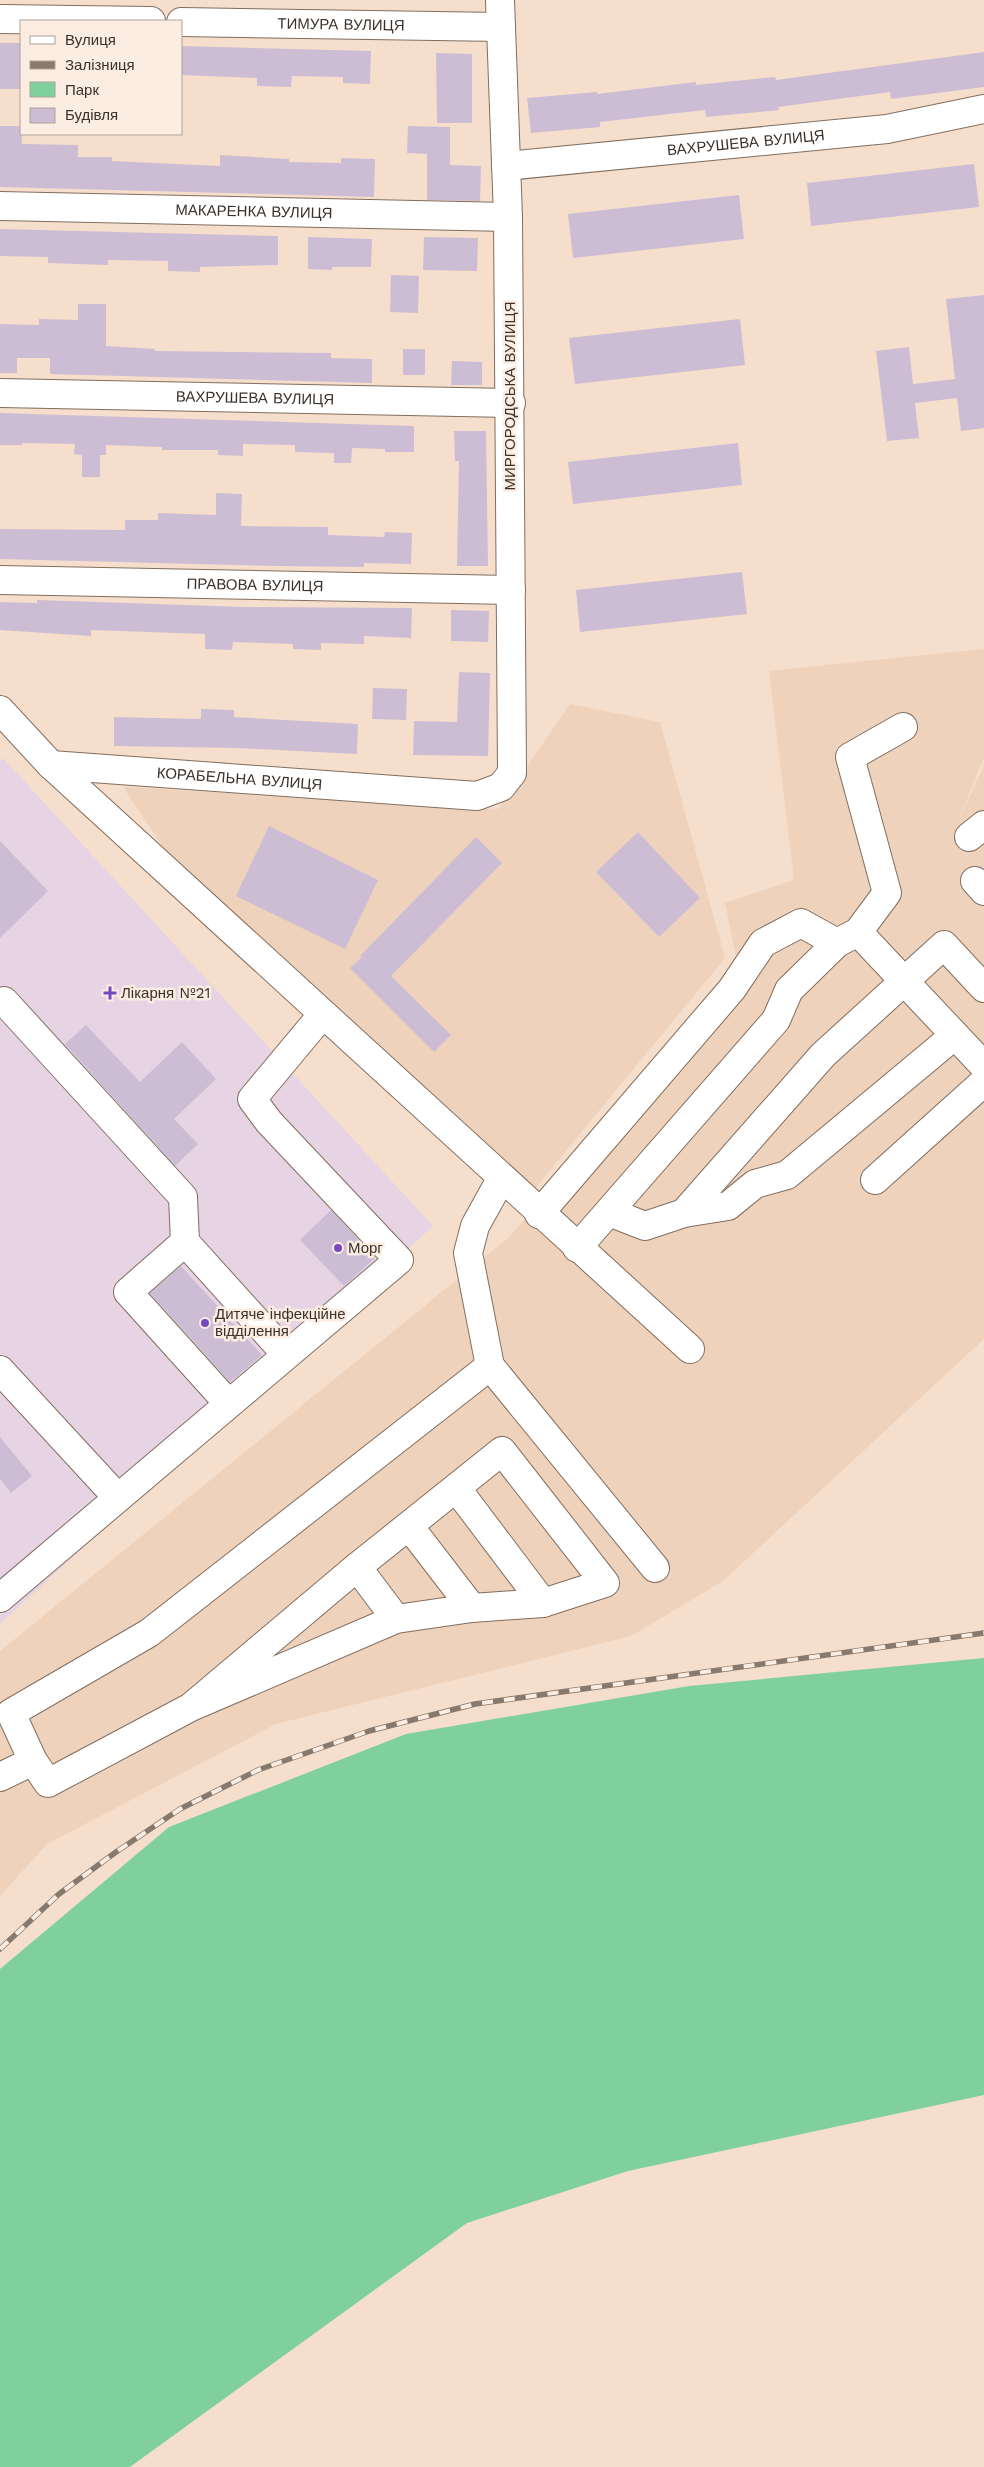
<svg xmlns="http://www.w3.org/2000/svg" width="984" height="2467" font-family="'Work Sans',sans-serif">
  <style>
    .built { fill: #efd2bb }
    .medical { fill: #e6d3e3 }
    .green { fill: #80d09e }
    .building { fill: #cdbdd4 }
    .lines { fill: none; stroke-linecap: round; stroke-linejoin: round }
    .minor-casing { stroke: #826e5e; stroke-width: 30 }
    .minor { stroke: #fff; stroke-width: 28 }
    .rail-casing { stroke: #88796d; stroke-width: 5.5 }
    .rail { stroke: #fcede3; stroke-width: 4; stroke-dasharray: 11; stroke-linecap: butt }
    .poi-dot { fill: #7749c1; stroke: #fcede3; stroke-width: 2 }
    .labels { text-anchor: middle; stroke-width: 5; stroke-linejoin: round; paint-order: stroke }
    .street-label { font-size: 15px; fill: #3b322b; stroke: #fcede3 }
    .poi-label { font-size: 15px; fill: #3b322b; stroke: #fcede3; text-anchor: start }
  </style>
  <rect width="100%" height="100%" fill="#f6decc"/>
  <!-- built -->
  <path class="built" d="M 984,649 L 984,757 L 957,824 L 984,765 L 984,1339 L 723,1581 L 631,1636 L 276,1724 L 47,1844 L 0,1896 L 0,1651 L 507,1239 L 548,1194 L 737,962 L 725,903 L 794,880 L 769,671 Z
    M 570,704 L 660,722 L 725,958 L 533,1191 L 168,855 L 123,787 L 498,809 Z"/>
  <!-- medical -->
  <path class="medical" d="M 3,758 L 433,1226 L 0,1624 L 0,761 Z"/>
  <!-- green -->
  <path class="green" d="M 984,1658 L 984,2095 L 628,2171 L 467,2223 L 130,2467 L 0,2467 L 0,1969 L 169,1827 L 406,1734 L 689,1686 Z"/>
  <!-- building -->
  <path class="building" d="M 0,43 L 21,43 L 21,89 L 0,89 Z
    M 181,46 L 371,51 L 370,84 L 343,83 L 343,77 L 292,76 L 291,87 L 257,86 L 257,78 L 181,75 Z
    M 984,52 L 984,87 L 891,99 L 890,92 L 778,107 L 779,110 L 706,117 L 705,110 L 600,122 L 600,127 L 531,133 L 527,98 L 597,92 L 597,94 L 696,82 L 696,85 L 775,77 L 776,80 Z
    M 436,53 L 472,54 L 472,123 L 437,123 Z
    M 0,126 L 21,126 L 22,144 L 78,145 L 78,157 L 112,157 L 112,161 L 220,166 L 220,155 L 289,159 L 289,162 L 341,163 L 341,158 L 375,159 L 374,197 L 0,187 Z
    M 408,126 L 450,127 L 450,165 L 481,166 L 480,201 L 427,200 L 427,154 L 407,153 Z
    M 974,164 L 979,207 L 811,226 L 807,183 Z
    M 739,195 L 744,239 L 573,258 L 568,214 Z
    M 0,229 L 278,236 L 278,265 L 200,267 L 200,272 L 168,271 L 168,261 L 108,260 L 108,265 L 48,263 L 48,257 L 0,256 Z
    M 308,237 L 372,239 L 371,267 L 332,267 L 332,270 L 308,269 Z
    M 424,237 L 478,238 L 477,271 L 423,270 Z
    M 391,275 L 419,276 L 418,313 L 390,312 Z
    M 984,295 L 984,428 L 961,431 L 957,398 L 915,403 L 919,438 L 887,441 L 876,351 L 909,347 L 913,384 L 955,379 L 946,299 Z
    M 78,304 L 106,304 L 106,346 L 155,349 L 155,351 L 331,353 L 331,358 L 372,359 L 372,383 L 50,374 L 50,358 L 17,358 L 17,373 L 0,373 L 0,324 L 39,325 L 39,319 L 78,320 Z
    M 740,319 L 745,365 L 575,384 L 569,338 Z
    M 403,349 L 425,349 L 425,375 L 403,375 Z
    M 452,361 L 482,362 L 482,385 L 451,385 Z
    M 0,413 L 414,426 L 414,452 L 385,452 L 385,449 L 352,448 L 351,463 L 334,463 L 334,453 L 295,452 L 295,445 L 243,444 L 243,456 L 218,455 L 218,450 L 162,450 L 162,447 L 106,445 L 106,455 L 100,455 L 100,477 L 82,477 L 82,455 L 74,454 L 75,444 L 22,443 L 22,445 L 0,445 Z
    M 454,431 L 486,431 L 488,566 L 457,566 L 459,461 L 455,461 Z
    M 738,443 L 742,485 L 573,504 L 568,462 Z
    M 216,493 L 242,494 L 241,526 L 328,527 L 328,535 L 384,537 L 385,532 L 412,533 L 411,564 L 364,563 L 364,567 L 277,566 L 0,559 L 0,529 L 125,530 L 125,520 L 158,520 L 158,513 L 216,515 Z
    M 742,572 L 747,614 L 580,632 L 576,590 Z
    M 37,600 L 245,607 L 412,608 L 411,638 L 364,636 L 364,644 L 321,643 L 321,650 L 293,649 L 293,644 L 233,642 L 232,650 L 205,649 L 205,634 L 91,630 L 91,636 L 0,630 L 0,602 L 37,603 Z
    M 451,610 L 489,611 L 488,642 L 451,641 Z
    M 459,672 L 490,673 L 488,756 L 413,755 L 414,721 L 457,722 Z
    M 373,688 L 407,689 L 406,720 L 372,719 Z
    M 201,709 L 234,710 L 234,717 L 358,724 L 357,754 L 237,748 L 114,746 L 114,717 L 201,719 Z
    M 269,826 L 378,880 L 345,949 L 236,896 Z
    M 638,832 L 700,898 L 659,937 L 596,872 Z
    M 476,837 L 502,863 L 391,976 L 451,1035 L 434,1052 L 350,968 L 362,957 L 360,956 Z
    M 0,841 L 48,891 L 0,938 Z
    M 86,1025 L 140,1082 L 182,1042 L 216,1079 L 174,1119 L 198,1144 L 175,1166 L 65,1044 Z
    M 331,1210 L 375,1258 L 344,1286 L 300,1240 Z
    M 181,1266 L 262,1355 L 230,1382 L 150,1293 Z
    M 0,1437 L 32,1476 L 11,1493 L 0,1479 Z"/>
  <g class="lines">
    <defs>
      <g id="minor">
        <path d="M 0,19 L 151,21"/>
        <path id="s1" d="M 181,22 L 501,27"/>
        <path id="s2" d="M 506,166 L 887,129 L 984,109"/>
        <path id="s3" d="M 0,206 L 508,217"/>
        <path id="s4" d="M 0,393 L 511,403"/>
        <path id="s5" d="M 0,580 L 511,590"/>
        <path d="M 0,710 L 51,765 L 690,1349"/>
        <path id="s6" d="M 51,765 L 477,796 L 501,787 L 512,773 L 508,217 L 500,0"/>
        <path d="M 969,837 L 984,825"/>
        <path d="M 975,881 L 984,891"/>
        <path d="M 858,932 L 984,1066"/>
        <path d="M 0,1003 L 4,1001 L 183,1197 L 185,1242 L 128,1292 L 228,1403"/>
        <path d="M 875,1180 L 984,1082"/>
        <path d="M 609,1212 L 645,1226 L 684,1213 L 823,1055 L 944,945 L 984,988"/>
        <path d="M 684,1213 L 728,1206 L 755,1184 L 787,1175 L 955,1035"/>
        <path d="M 539,1214 L 732,989 L 763,943 L 801,923 L 837,943"/>
        <path d="M 185,1242 L 286,1354"/>
        <path d="M 577,1248 L 776,1020 L 789,990 L 837,943 L 858,932 L 887,893 L 850,757 L 903,727"/>
        <path d="M 490,1366 L 468,1253 L 475,1226 L 501,1179"/>
        <path d="M 0,1370 L 118,1498"/>
        <path d="M 457,1489 L 543,1603"/>
        <path d="M 409,1526 L 472,1608"/>
        <path d="M 357,1567 L 396,1619"/>
        <path d="M 0,1598 L 399,1260 L 269,1122 L 252,1099 L 322,1015"/>
        <path d="M 33,1761 L 48,1783 L 191,1707 L 357,1567 L 502,1451 L 605,1583 L 543,1603 L 472,1608 L 396,1619 L 191,1707"/>
        <path d="M 0,1777 L 33,1761 L 11,1713 L 149,1633 L 490,1366 L 655,1568"/>
      </g>
    </defs>
    <!-- minor casing -->
    <use href="#minor" class="minor-casing"/>
    <!-- minor -->
    <use href="#minor" class="minor"/>
    <defs>
      <path id="rail" d="M 0,1949 L 59,1894 L 116,1852 L 180,1809 L 258,1770 L 369,1731 L 475,1704 L 984,1633"/>
    </defs>
    <!-- rail casing -->
    <use href="#rail" class="rail-casing"/>
    <!-- rail -->
    <use href="#rail" class="rail"/>
  </g>
  <!-- markers -->
  <g class="poi-dot">
    <path d="M107.5 985.5h5v5h5v5h-5v5h-5v-5h-5v-5h5z"/>
    <circle cx="338" cy="1248" r="5"/>
    <circle cx="205" cy="1323" r="5"/>
  </g>
  <g class="labels">
    <!-- street labels -->
    <g class="street-label">
      <text dy="5" stroke="none"><textPath href="#s1" startOffset="160">ТИМУРА ВУЛИЦЯ</textPath></text>
      <text dy="5" stroke="none"><textPath href="#s2" startOffset="241">ВАХРУШЕВА ВУЛИЦЯ</textPath></text>
      <text dy="5" stroke="none"><textPath href="#s3" startOffset="254">МАКАРЕНКА ВУЛИЦЯ</textPath></text>
      <text transform="translate(510 396) rotate(-90)" y="5">МИРГОРОДСЬКА ВУЛИЦЯ</text>
      <text dy="5" stroke="none"><textPath href="#s4" startOffset="255">ВАХРУШЕВА ВУЛИЦЯ</textPath></text>
      <text dy="5" stroke="none"><textPath href="#s5" startOffset="255">ПРАВОВА ВУЛИЦЯ</textPath></text>
      <text dy="5" stroke="none"><textPath href="#s6" startOffset="189">КОРАБЕЛЬНА ВУЛИЦЯ</textPath></text>
    </g>
    <!-- poi labels -->
    <g class="poi-label">
      <text x="121" y="998">Лікарня №21</text>
      <text x="348" y="1253">Морг</text>
      <text x="215" y="1319">Дитяче інфекційне<tspan x="215" dy="17">відділення</tspan></text>
    </g>
  </g>
  <!-- legend -->
  <rect x="20" y="20" width="162" height="115" fill="#fcede3" stroke="#afa299"/>
  <rect x="30" y="36" width="25" height="8" fill="#ffffff" stroke="#afa299"/>
  <text x="65" y="45" font-size="15" fill="#3b322b">Вулиця</text>
  <rect x="30" y="61" width="25" height="8" fill="#88796d" stroke="#afa299"/>
  <text x="65" y="70" font-size="15" fill="#3b322b">Залізниця</text>
  <rect x="30" y="82" width="25" height="15" fill="#80d09e" stroke="#afa299"/>
  <text x="65" y="95" font-size="15" fill="#3b322b">Парк</text>
  <rect x="30" y="108" width="25" height="15" fill="#cdbdd4" stroke="#afa299"/>
  <text x="65" y="120" font-size="15" fill="#3b322b">Будівля</text>
</svg>
